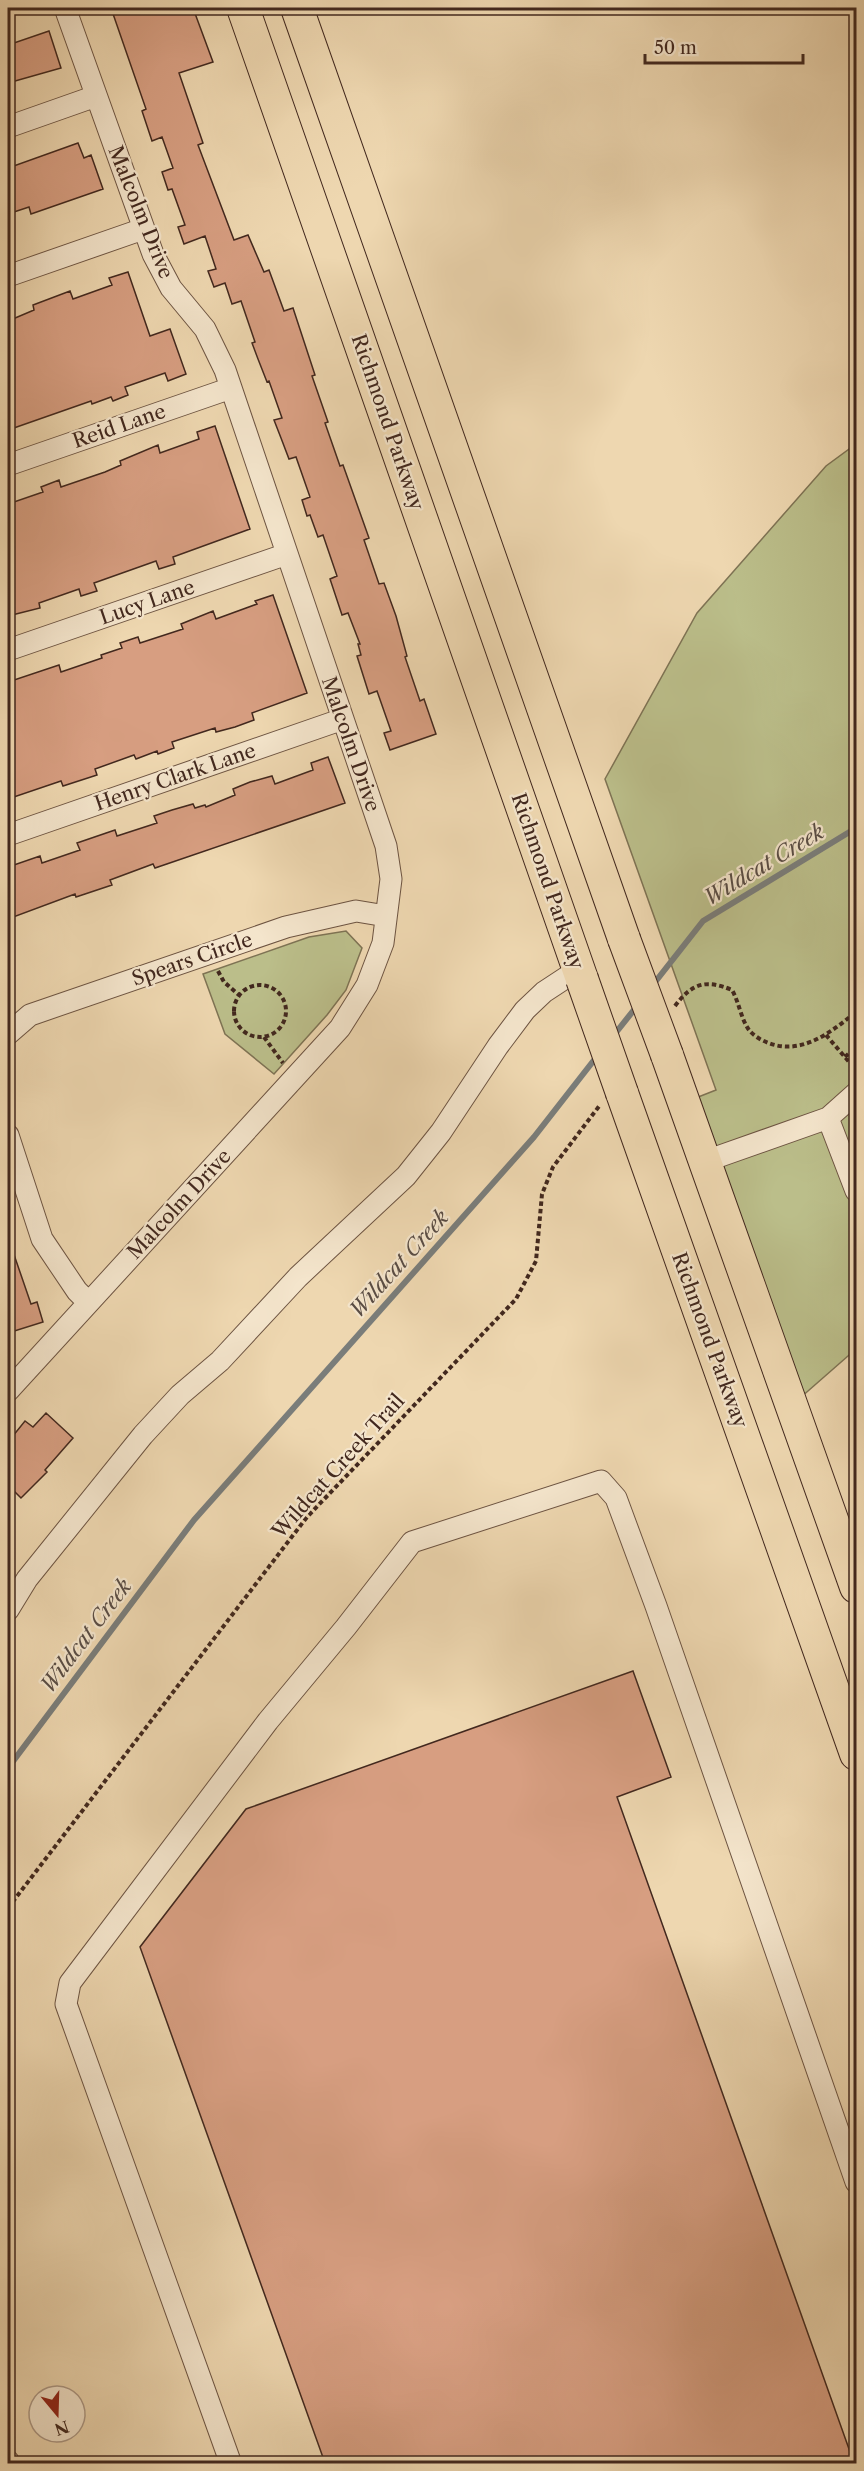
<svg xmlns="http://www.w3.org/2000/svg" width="864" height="2471" font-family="'Libre Caslon Text',serif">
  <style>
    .green { fill: #bbbe8a; stroke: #7e7354; stroke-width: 1.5 }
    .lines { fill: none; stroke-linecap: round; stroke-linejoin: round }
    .stream { stroke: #7a7d7a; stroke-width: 6 }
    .building { fill: #d79e81; stroke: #42281e; stroke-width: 1.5 }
    .minor-casing { stroke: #6d5442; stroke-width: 23 }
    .highway-casing { stroke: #42281e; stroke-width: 34 }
    .path { stroke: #42281e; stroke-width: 4; stroke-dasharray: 4.5 3; stroke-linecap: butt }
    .minor { stroke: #f4e5cc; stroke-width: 21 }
    .highway { stroke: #eed7b0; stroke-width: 32 }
    .highway-bridge-casing { stroke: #42281e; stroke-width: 34; stroke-linecap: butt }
    .highway-bridge { stroke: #eed7b0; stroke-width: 32 }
    .labels { text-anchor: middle; stroke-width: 4.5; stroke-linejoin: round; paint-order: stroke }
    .street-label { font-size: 20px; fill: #42281e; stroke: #f4e5cc }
    .water-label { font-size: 21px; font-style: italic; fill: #594c44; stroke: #f4e5cc }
  </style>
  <rect width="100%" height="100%" fill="#eed7b0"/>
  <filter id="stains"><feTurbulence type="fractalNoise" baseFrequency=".00333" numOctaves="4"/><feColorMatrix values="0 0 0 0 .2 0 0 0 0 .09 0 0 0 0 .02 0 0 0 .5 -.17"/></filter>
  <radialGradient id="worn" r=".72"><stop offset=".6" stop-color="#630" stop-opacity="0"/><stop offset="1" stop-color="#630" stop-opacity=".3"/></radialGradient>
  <!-- green -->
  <path class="green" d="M 856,444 L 856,1349 L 792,1405 L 683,1103 L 716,1090 L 605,779 L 697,613 L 826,466 Z
    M 346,931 L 362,948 L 346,990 L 327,1015 L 274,1074 L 225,1034 L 203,974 L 309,937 Z"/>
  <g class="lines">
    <!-- stream -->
    <path class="stream" d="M 652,986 L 703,921 L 856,828
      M 614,1035 L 637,1006
      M 8,1768 L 194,1520 L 534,1137 L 598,1055"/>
  </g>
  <!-- building -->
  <path class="building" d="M 111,8 L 193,8 L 213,62 L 179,73 L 203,143 L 198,145 L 234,240 L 248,235 L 264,272 L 269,270 L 284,311 L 293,308 L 315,375 L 312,376 L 328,422 L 325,423 L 340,466 L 343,465 L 369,538 L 364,540 L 379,584 L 384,583 L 396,616 L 407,656 L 405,657 L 420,701 L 424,699 L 436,734 L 390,750 L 384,733 L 391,731 L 377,691 L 369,694 L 357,656 L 361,655 L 358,644 L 360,644 L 348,613 L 342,615 L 330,579 L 337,576 L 323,535 L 318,537 L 310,515 L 307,516 L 302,500 L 310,497 L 296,457 L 289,459 L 281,438 L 274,420 L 282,418 L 269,381 L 267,382 L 258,359 L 252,343 L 255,342 L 241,301 L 232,304 L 225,283 L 214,287 L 208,271 L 216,269 L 205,236 L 184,244 L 178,227 L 185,225 L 172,189 L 168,190 L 162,172 L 173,168 L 162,137 L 152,141 L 142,111 L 146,109 Z
    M 49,31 L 61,68 L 8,83 L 8,45 Z
    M 78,143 L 84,158 L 91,155 L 103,189 L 31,214 L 29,207 L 8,214 L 8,168 Z
    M 128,272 L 150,336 L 170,329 L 186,374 L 168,381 L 165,373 L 125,387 L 128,395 L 113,401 L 111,397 L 92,404 L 91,401 L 11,429 L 8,418 L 8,321 L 34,310 L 33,305 L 70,291 L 73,299 L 112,285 L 109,278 Z
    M 215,426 L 250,529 L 173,557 L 175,564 L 159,569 L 156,561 L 94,583 L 97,591 L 81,596 L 79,589 L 39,603 L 40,608 L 8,616 L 8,504 L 43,492 L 41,487 L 59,480 L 61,487 L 105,472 L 121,465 L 120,461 L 158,445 L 160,453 L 199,439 L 197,432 Z
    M 273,595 L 307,693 L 252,713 L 254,720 L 235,727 L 216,732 L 215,728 L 172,742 L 174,748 L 158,754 L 157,751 L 136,759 L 134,755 L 95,769 L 97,775 L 63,786 L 61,781 L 8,799 L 8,682 L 59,665 L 61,672 L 102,658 L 101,655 L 122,648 L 120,643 L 138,637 L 140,643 L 183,629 L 181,624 L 213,611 L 216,619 L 257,604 L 255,601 Z
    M 328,757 L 345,803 L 155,868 L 153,864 L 110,880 L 112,885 L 76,897 L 75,894 L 8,919 L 8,867 L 40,856 L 42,863 L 80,850 L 77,843 L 115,830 L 117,836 L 157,823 L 154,816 L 172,810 L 193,804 L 195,808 L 205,805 L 206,807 L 235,795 L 233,789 L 250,782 L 272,776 L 275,784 L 313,770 L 311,763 Z
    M 8,1243 L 10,1243 L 31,1304 L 37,1302 L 43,1322 L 8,1333 Z
    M 46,1413 L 73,1438 L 45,1470 L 47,1472 L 21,1498 L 8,1485 L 8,1442 L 25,1421 L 33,1427 Z
    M 633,1671 L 671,1777 L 617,1797 L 854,2463 L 325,2463 L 140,1947 L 246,1809 Z"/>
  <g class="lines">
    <defs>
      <path id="minor" d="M 8,127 L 96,96
        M 8,276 L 143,229
        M 8,465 L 231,388
        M 8,650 L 287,554
        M 8,835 L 343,719
        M 8,1034 L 30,1015 L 286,927 L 356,911 L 386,916
        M 828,1118 L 856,1191
        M 8,1135 L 42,1239 L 77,1291 L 88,1302
        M 706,1161 L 828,1118 L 856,1093
        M 8,1391 L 340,1028 L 367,985 L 383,943 L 391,879 L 386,846 L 225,370 L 205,329 L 171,288 L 153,254 L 65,8
        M 8,1610 L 27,1579 L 143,1435 L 180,1395 L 220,1361 L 298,1277 L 406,1176 L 441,1132 L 498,1046 L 525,1010 L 544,992 L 579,969
        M 8,2461 L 8,2464
        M 231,2464 L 66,2004 L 70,1983 L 268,1721 L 346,1627 L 412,1542 L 601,1481 L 616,1498 L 656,1606 L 856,2182"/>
      <path id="highway" d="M 243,8 L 582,979
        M 297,8 L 624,939
        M 667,1055 L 856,1587
        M 622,1093 L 856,1754"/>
    </defs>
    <!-- minor casing -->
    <use href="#minor" class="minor-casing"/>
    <!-- highway casing -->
    <use href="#highway" class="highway-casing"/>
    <!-- path -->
    <path class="path" d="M 218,971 L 224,982 L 239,995
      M234 1011a26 26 0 1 1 52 0a26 26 0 1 1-52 0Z
      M 675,1006 C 692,983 706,979 732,990 C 739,1002 741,1019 749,1030 C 752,1034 759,1039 764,1041 C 799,1058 830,1033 856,1012
      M 826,1035 L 856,1070
      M 264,1037 L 283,1063
      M 845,1057 L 856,1047
      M 8,1908 L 307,1517 L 516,1299 L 536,1261 L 542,1194 L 553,1167 L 600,1105"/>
    <!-- minor -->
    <use href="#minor" class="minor"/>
    <!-- highway -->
    <use href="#highway" class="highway"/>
    <defs>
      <path id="highway-bridge" d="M 624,939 L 667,1055
        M 582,979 L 622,1093"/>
    </defs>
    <!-- highway-bridge casing -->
    <use href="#highway-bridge" class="highway-bridge-casing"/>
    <!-- highway-bridge -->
    <use href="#highway-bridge" class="highway-bridge"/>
  </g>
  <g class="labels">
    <!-- street labels -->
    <g class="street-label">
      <text transform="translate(141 212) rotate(68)" y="7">Malcolm Drive</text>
      <text transform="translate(388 422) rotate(71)" y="7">Richmond Parkway</text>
      <text transform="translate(119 426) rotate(-19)" y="7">Reid Lane</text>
      <text transform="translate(147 602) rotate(-19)" y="7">Lucy Lane</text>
      <text transform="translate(351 744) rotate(71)" y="7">Malcolm Drive</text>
      <text transform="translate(175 777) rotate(-19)" y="7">Henry Clark Lane</text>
      <text transform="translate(548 881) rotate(71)" y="7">Richmond Parkway</text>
      <text transform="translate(192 959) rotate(-19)" y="7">Spears Circle</text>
      <text transform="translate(179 1204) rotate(-47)" y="7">Malcolm Drive</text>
      <text transform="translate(710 1340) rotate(70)" y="7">Richmond Parkway</text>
      <text transform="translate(338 1466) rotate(-48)" y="7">Wildcat Creek Trail</text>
    </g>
    <!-- water labels -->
    <g class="water-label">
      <text transform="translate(764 865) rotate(-31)" y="7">Wildcat Creek</text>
      <text transform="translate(399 1264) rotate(-48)" y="7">Wildcat Creek</text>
      <text transform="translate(86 1636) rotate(-53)" y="7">Wildcat Creek</text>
    </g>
  </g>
  <!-- margin -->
  <rect width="864" height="2471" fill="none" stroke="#eed7b0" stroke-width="30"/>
  <rect x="9" y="9" width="846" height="2453" fill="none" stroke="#42281e" stroke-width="3"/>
  <rect x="15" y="15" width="834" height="2441" fill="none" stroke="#42281e" stroke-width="1.5"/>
  <!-- north arrow -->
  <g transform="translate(57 2414) rotate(161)"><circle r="28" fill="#f4e5cc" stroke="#ad9986" stroke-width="1.5"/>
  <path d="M0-4.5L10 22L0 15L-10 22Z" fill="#8f2418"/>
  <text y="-9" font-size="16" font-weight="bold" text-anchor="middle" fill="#42281e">N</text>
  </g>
  <!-- scale -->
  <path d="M645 54v9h158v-9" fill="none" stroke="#42281e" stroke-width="3"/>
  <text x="654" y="54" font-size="18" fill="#42281e" stroke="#f4e5cc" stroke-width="4.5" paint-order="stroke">50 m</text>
  <rect width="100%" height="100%" filter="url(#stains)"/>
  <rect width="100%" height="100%" fill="url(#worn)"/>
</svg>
